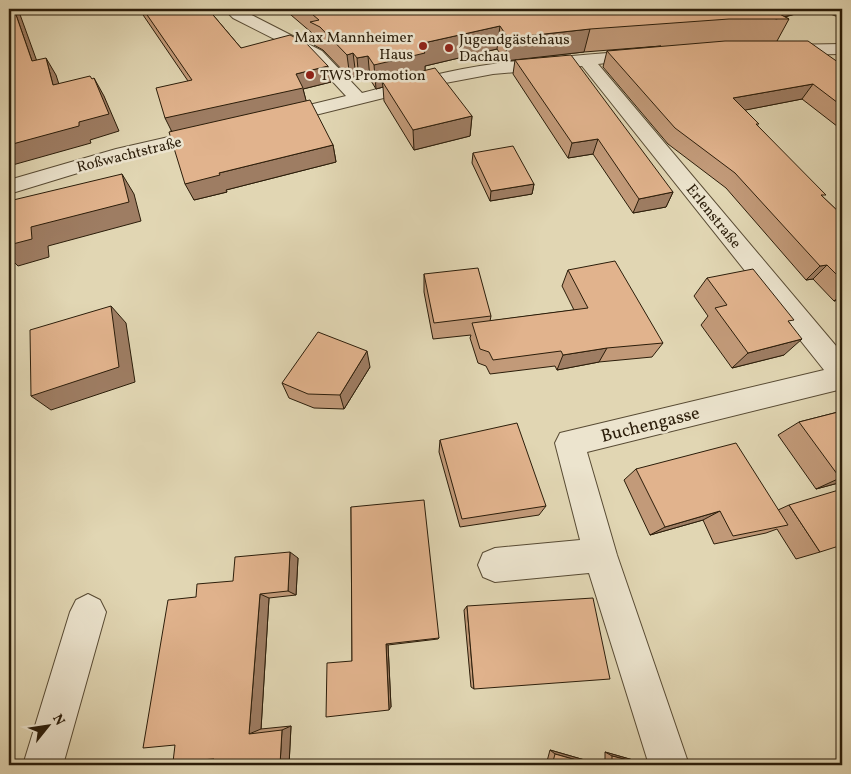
<svg xmlns="http://www.w3.org/2000/svg" width="851" height="774" font-family="Vollkorn,serif">
  <style>
    .lines { fill: none; stroke-linecap: round; stroke-linejoin: round }
    .minor-casing { stroke: #584b34; stroke-width: 2 }
    .minor { fill: #ece4ce; fill-rule: evenodd }
    .wall { fill: #c29a79; stroke: #2b1d0a }
    .shaded-wall { fill: #9e7d63; stroke: #2b1d0a }
    .building { fill: #e1b38d; stroke: #2b1d0a }
    .poi-dot { fill: #8f2418; stroke: #ece4ce; stroke-width: 2 }
    .labels { text-anchor: middle; stroke-width: 5; stroke-linejoin: round; paint-order: stroke }
    .far-poi-label { font-size: 15px; fill: #2b1d0a; stroke: #ece4ce; text-anchor: start }
    .far-street-label { font-size: 15px; fill: #2b1d0a; stroke: #ece4ce }
    .street-label { font-size: 18px; fill: #2b1d0a; stroke: #ece4ce }
  </style>
  <rect width="100%" height="100%" fill="#e1d6b3"/>
  <filter id="stains"><feTurbulence type="fractalNoise" baseFrequency=".004" numOctaves="4"/><feColorMatrix values="0 0 0 0 .2 0 0 0 0 .09 0 0 0 0 .02 0 0 0 .5 -.17"/></filter>
  <radialGradient id="worn" r=".72"><stop offset=".6" stop-color="#630" stop-opacity="0"/><stop offset="1" stop-color="#630" stop-opacity=".3"/></radialGradient>
  <g class="lines">
    <defs>
      <path id="minor" d="M 224,9 L 240,9 L 322,51 L 362,93 C 405,82 449,70 493,64 C 543,57 592,55 642,50 L 648,52 L 650,55 L 648,58 L 598,64 L 842,353 L 842,389 L 587,452 L 617,555 L 689,765 L 649,765 L 589,573 L 495,582 L 483,577 L 478,565 L 483,553 L 495,548 L 580,540 L 555,443 L 560,433 L 824,370 L 582,66 L 493,74 L 440,84 L 279,124 L 272,122 L 270,118 L 272,114 L 346,96 L 310,57 L 233,18 Z
        M 825,9 L 842,9 L 842,18 L 827,12 Z
        M 842,44 L 842,54 L 782,55 L 776,53 L 774,50 L 776,47 L 782,45 Z
        M 208,128 L 215,130 L 218,134 L 215,138 L 127,158 L 9,194 L 9,180 L 116,149 Z
        M 88,594 L 100,600 L 106,612 L 63,765 L 23,765 L 70,612 L 76,600 Z"/>
    </defs>
    <!-- minor casing -->
    <use href="#minor" class="minor-casing"/>
    <!-- minor -->
    <use href="#minor" class="minor"/>
  </g>
  <!-- wall -->
  <path class="wall" d="M 139,9 L 208,9 L 241,48 L 331,82 L 303,89 L 306,101 L 333,145 L 336,162 L 226,190 L 227,192 L 194,200 L 171,131 L 188,81 Z
    M 284,9 L 808,9 L 806,11 L 785,17 L 789,19 L 777,41 L 842,65 L 842,130 L 802,99 L 745,110 L 758,126 L 824,198 L 842,215 L 842,299 L 834,301 L 813,279 L 806,280 L 726,188 L 668,144 L 603,67 L 607,51 L 661,46 L 584,52 L 531,58 L 673,192 L 666,207 L 633,213 L 593,154 L 568,158 L 513,74 L 515,60 L 505,61 L 497,49 L 425,66 L 425,71 L 472,116 L 470,136 L 414,150 L 384,101 L 383,87 L 376,89 L 370,79 L 359,81 L 356,76 L 350,78 L 323,50 L 314,45 L 312,33 Z
    M 473,153 L 534,184 L 532,194 L 490,201 L 472,163 Z
    M 568,270 L 663,343 L 652,357 L 599,362 L 557,370 L 555,366 L 490,374 L 486,366 L 478,363 L 470,338 L 471,335 L 433,339 L 424,292 L 424,274 L 491,316 L 490,321 L 574,310 L 562,286 Z
    M 707,278 L 790,323 L 784,355 L 732,368 L 701,325 L 708,316 L 694,296 Z
    M 370,367 L 344,409 L 314,408 L 289,398 L 282,383 Z
    M 842,411 L 842,482 L 816,489 L 778,435 L 799,422 Z
    M 440,440 L 546,506 L 539,515 L 460,527 L 439,452 Z
    M 636,469 L 778,510 L 789,505 L 820,552 L 796,559 L 777,529 L 766,533 L 714,544 L 703,520 L 650,535 L 624,480 Z
    M 351,507 L 439,638 L 438,639 L 388,645 L 391,707 L 352,661 Z
    M 298,558 L 296,595 L 269,598 L 261,729 L 291,726 L 289,765 L 214,759 L 196,597 Z
    M 467,606 L 474,689 L 471,687 L 464,610 Z
    M 550,750 L 602,765 L 546,765 Z
    M 605,752 L 640,762 L 648,765 L 605,765 Z"/>
  <!-- shaded-wall -->
  <path class="shaded-wall" d="M 14,9 L 18,9 L 43,78 L 32,61 Z
    M 759,9 L 808,9 L 806,11 L 776,19 Z
    M 500,26 L 497,49 L 425,66 L 425,76 L 382,81 L 383,87 L 376,89 L 374,65 L 419,44 Z
    M 590,29 L 584,52 L 505,61 L 508,38 Z
    M 353,53 L 356,76 L 350,78 L 347,55 Z
    M 368,56 L 370,79 L 359,81 L 357,58 Z
    M 46,58 L 56,75 L 65,103 L 53,85 Z
    M 328,66 L 331,82 L 303,89 L 307,104 L 173,134 L 165,118 L 296,74 Z
    M 94,78 L 104,96 L 119,131 L 90,140 L 91,143 L 9,166 L 9,145 L 79,122 Z
    M 813,84 L 802,99 L 725,114 L 733,98 Z
    M 472,116 L 470,136 L 414,150 L 413,130 Z
    M 598,139 L 593,154 L 568,158 L 572,143 Z
    M 333,145 L 336,162 L 226,190 L 227,192 L 194,200 L 185,184 L 219,173 Z
    M 122,174 L 134,194 L 141,221 L 48,246 L 49,257 L 18,266 L 9,257 L 9,245 L 31,227 Z
    M 534,184 L 532,194 L 490,201 L 491,191 Z
    M 673,192 L 666,207 L 633,213 L 639,199 Z
    M 827,265 L 813,279 L 806,280 L 820,266 Z
    M 842,294 L 842,299 L 834,301 Z
    M 111,306 L 126,323 L 135,382 L 51,410 L 31,396 Z
    M 802,339 L 784,355 L 732,368 L 748,353 Z
    M 607,348 L 599,362 L 557,370 L 563,355 Z
    M 367,351 L 370,367 L 344,409 L 340,395 Z
    M 842,478 L 842,482 L 816,489 L 840,478 Z
    M 720,511 L 703,520 L 650,535 L 665,527 Z
    M 290,552 L 298,558 L 296,595 L 288,591 Z
    M 260,594 L 269,598 L 261,729 L 249,734 Z
    M 386,644 L 388,645 L 391,707 L 389,710 Z
    M 291,726 L 289,765 L 280,765 L 282,730 Z
    M 550,750 L 602,765 L 594,765 L 555,754 Z
    M 605,752 L 640,762 L 648,765 L 612,756 Z"/>
  <!-- building -->
  <path class="building" d="M 9,9 L 14,9 L 32,61 L 46,58 L 53,85 L 90,76 L 92,79 L 94,78 L 109,114 L 79,122 L 79,126 L 9,145 Z
    M 143,9 L 208,9 L 241,48 L 290,35 L 306,43 L 328,66 L 296,74 L 303,88 L 165,118 L 156,88 L 192,80 Z
    M 306,9 L 770,9 L 789,19 L 729,19 L 590,29 L 508,38 L 500,26 L 419,44 L 425,53 L 374,65 L 368,56 L 357,58 L 353,53 L 347,55 L 320,27 L 310,22 L 319,20 Z
    M 725,41 L 808,41 L 842,65 L 842,106 L 813,84 L 733,98 L 759,124 L 756,124 L 826,195 L 821,195 L 842,215 L 842,280 L 827,265 L 820,266 L 735,173 L 675,128 L 607,51 Z
    M 571,55 L 673,192 L 639,199 L 598,139 L 572,143 L 515,60 Z
    M 435,68 L 472,116 L 413,130 L 382,81 Z
    M 310,100 L 333,145 L 219,173 L 220,175 L 185,184 L 169,132 Z
    M 513,146 L 534,184 L 491,191 L 473,153 Z
    M 122,174 L 129,202 L 31,227 L 32,239 L 9,245 L 9,201 Z
    M 615,261 L 663,343 L 607,348 L 563,355 L 561,351 L 493,360 L 489,352 L 480,349 L 472,323 L 588,308 L 568,270 Z
    M 478,268 L 491,316 L 434,323 L 424,274 Z
    M 753,269 L 794,320 L 788,321 L 802,339 L 748,353 L 715,308 L 727,305 L 707,278 Z
    M 111,306 L 119,367 L 31,396 L 30,330 Z
    M 318,332 L 367,351 L 340,395 L 308,394 L 282,383 Z
    M 842,411 L 842,478 L 840,478 L 799,422 Z
    M 517,423 L 546,506 L 462,519 L 440,440 Z
    M 736,443 L 788,525 L 733,536 L 720,511 L 665,527 L 636,469 Z
    M 842,489 L 842,545 L 820,552 L 789,505 Z
    M 424,500 L 439,638 L 386,644 L 389,710 L 326,717 L 327,663 L 352,661 L 351,507 Z
    M 290,552 L 288,591 L 260,594 L 249,734 L 282,730 L 280,765 L 214,765 L 214,759 L 173,762 L 175,745 L 143,748 L 168,600 L 196,597 L 197,584 L 233,581 L 235,557 Z
    M 593,598 L 610,679 L 474,689 L 467,606 Z
    M 555,754 L 594,765 L 552,765 Z
    M 612,756 L 647,765 L 612,765 Z"/>
  <!-- markers -->
  <g class="poi-dot">
    <circle cx="423" cy="46" r="5"/>
    <circle cx="449" cy="48" r="5"/>
    <circle cx="310" cy="75" r="5"/>
  </g>
  <g class="labels">
    <!-- far-poi labels -->
    <g class="far-poi-label">
      <text x="413" y="42" text-anchor="end">Max Mannheimer<tspan x="413" dy="17">Haus</tspan></text>
      <text x="459" y="44">Jugendgästehaus<tspan x="459" dy="17">Dachau</tspan></text>
      <text x="320" y="80">TWS Promotion</text>
    </g>
    <!-- far-street labels -->
    <g class="far-street-label">
      <text transform="translate(129 154) rotate(-14)" y="5">Roßwachtstraße</text>
      <text transform="translate(714 216) rotate(51)" y="5">Erlenstraße</text>
    </g>
    <!-- street labels -->
    <g class="street-label">
      <text transform="translate(650 424) rotate(-14)" y="6">Buchengasse</text>
    </g>
  </g>
  <!-- margin -->
  <rect width="851" height="774" fill="none" stroke="#e1d6b3" stroke-width="30"/>
  <rect x="10" y="10" width="831" height="754" fill="none" stroke="#2b1d0a" stroke-width="2.5"/>
  <rect x="15" y="15" width="821" height="744" fill="none" stroke="#2b1d0a"/>
  <!-- north arrow -->
  <g transform="translate(48 726) rotate(60)" stroke="#ece4ce" stroke-width="4" paint-order="stroke">
  <path d="M0-4L9 19L0 12L-9 19Z" fill="#2b1d0a"/>
  <text y="-8" font-size="14" font-weight="bold" text-anchor="middle" fill="#2b1d0a">N</text>
  </g>
  <rect width="100%" height="100%" filter="url(#stains)"/>
  <rect width="100%" height="100%" fill="url(#worn)"/>
</svg>
